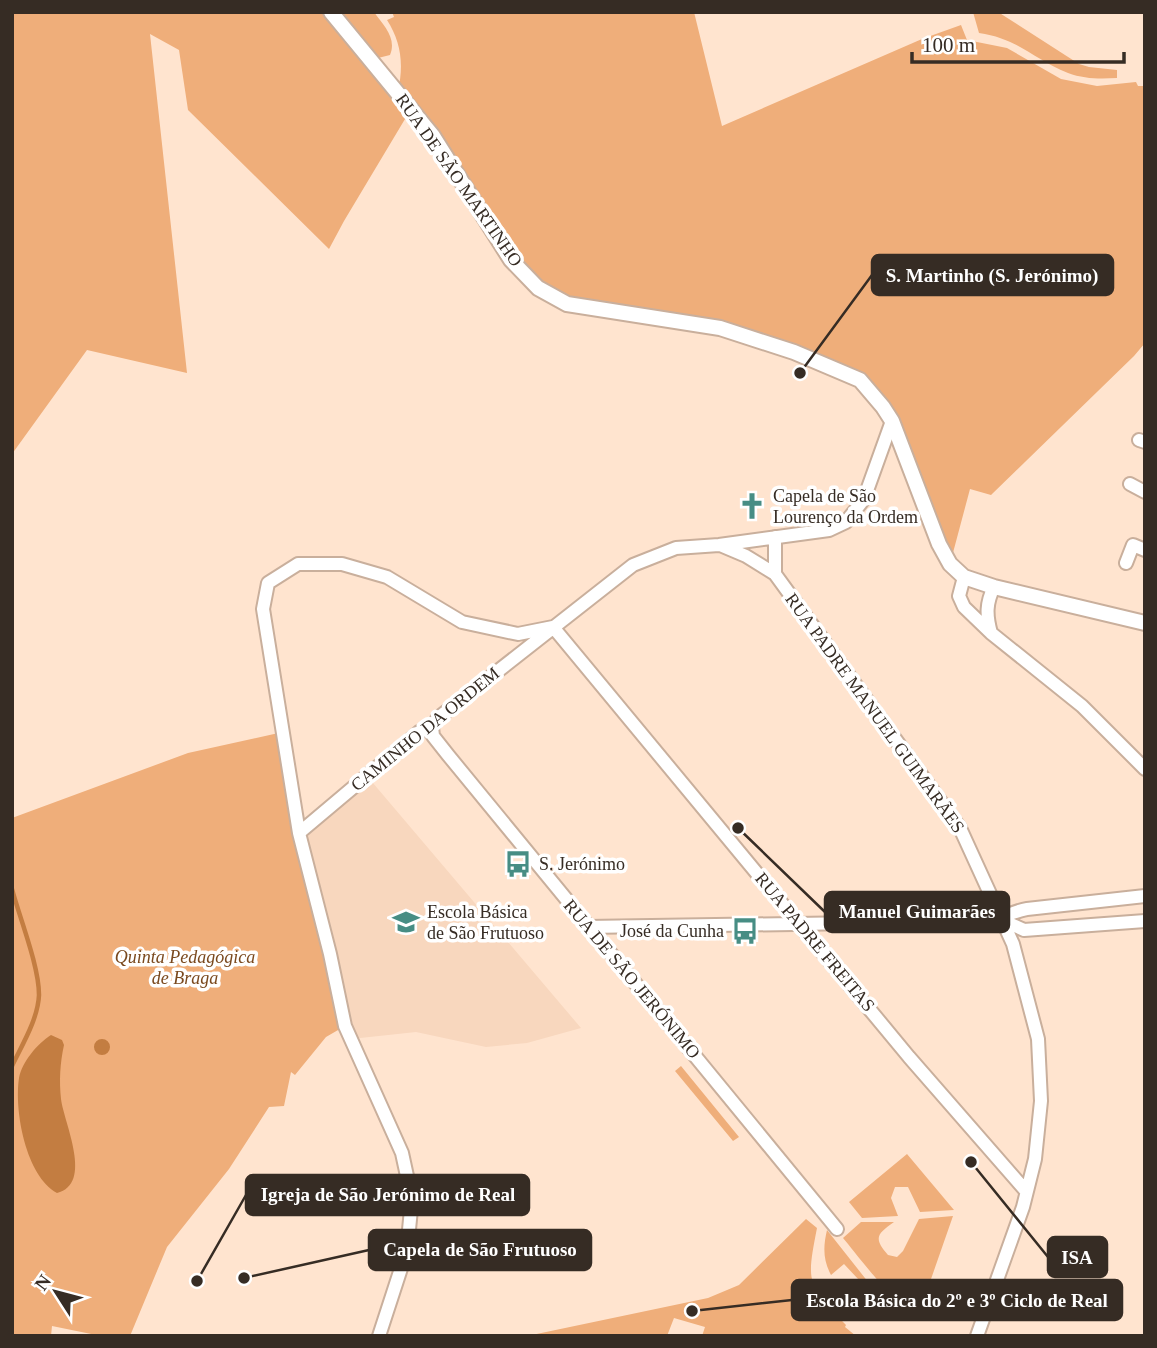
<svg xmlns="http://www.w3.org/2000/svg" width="1157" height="1348" font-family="Georgia,serif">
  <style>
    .built { fill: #f8d7be }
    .green { fill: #efae7a }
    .water { fill: #c37d41 }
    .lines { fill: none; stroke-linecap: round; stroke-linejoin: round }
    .stream { stroke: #c37d41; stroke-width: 4.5 }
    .minor-casing { stroke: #c9af9c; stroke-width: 16 }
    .tertiary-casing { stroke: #c9af9c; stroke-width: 18 }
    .minor { stroke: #fff; stroke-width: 12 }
    .tertiary { stroke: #fff; stroke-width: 14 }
    .labels { text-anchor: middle; stroke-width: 7; stroke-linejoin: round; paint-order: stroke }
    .street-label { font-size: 18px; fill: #362c24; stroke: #fff }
    .poi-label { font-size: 18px; fill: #362c24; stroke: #fff; text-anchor: start }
    .park-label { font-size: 18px; font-style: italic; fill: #7a491e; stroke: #fff }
    .leader { fill: none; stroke: #362c24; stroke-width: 2.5 }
    .callout-dot { fill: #362c24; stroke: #fff; stroke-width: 2.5 }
    .callout { fill: #362c24; stroke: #362c24; stroke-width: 2.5 }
    .callout-label { font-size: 19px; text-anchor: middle; font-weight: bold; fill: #fff }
  </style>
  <rect width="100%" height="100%" fill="#ffe4cf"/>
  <!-- built -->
  <path class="built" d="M 367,776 L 581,1028 L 527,1043 L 486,1047 L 416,1032 L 351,1039 L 299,833 Z"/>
  <!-- green -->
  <path class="green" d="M 12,12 L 331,12 L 398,91 C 404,64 401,42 387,20 L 394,17 L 392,12 L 694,12 L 722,126 L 922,39 L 961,25 L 967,40 L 1007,48 L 1061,79 L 1097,86 L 1136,82 L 1138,86 L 1145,86 L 1145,343 L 1134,356 L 991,495 L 970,489 L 950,564 L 902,443 L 860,380 L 720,328 L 603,311 L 538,288 L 411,109 L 344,221 L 329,249 L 188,110 L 179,50 L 150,34 L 187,373 L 87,350 L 12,454 Z
    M 340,12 L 374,12 C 384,26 397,38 390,55 L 378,58 Z
    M 973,12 L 998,12 L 1079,64 L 1089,67 L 1117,70 L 1117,78 C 1100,79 1084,79 1068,73 C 1034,60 1020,39 979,33 Z
    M 283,732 L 345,1026 L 326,1037 L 295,1075 L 291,1072 L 284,1106 L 269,1107 L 229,1169 L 167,1247 L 130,1336 L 101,1336 L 52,1326 L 51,1336 L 12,1336 L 12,818 L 188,753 Z
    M 681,1066 L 739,1137 L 733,1141 L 675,1071 Z
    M 907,1154 L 954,1210 L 920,1212 L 908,1187 L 895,1187 L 891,1198 L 898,1216 L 862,1218 L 849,1202 Z
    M 953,1216 L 923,1302 C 918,1306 913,1309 908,1307 C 892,1302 855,1252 843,1238 L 861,1222 L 894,1222 C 877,1234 873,1238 888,1255 L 897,1257 L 903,1251 L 919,1219 Z
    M 806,1219 L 817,1228 C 806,1284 807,1284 846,1325 L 845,1327 L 856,1336 L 702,1336 L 705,1327 L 674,1318 L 667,1336 L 527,1336 L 708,1298 L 739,1285 Z
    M 827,1230 L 876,1292 L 873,1295 L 844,1264 L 831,1275 C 823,1260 823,1247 827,1230 Z"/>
  <!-- water -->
  <path class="water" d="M 51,1035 L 62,1040 L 64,1045 C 60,1063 59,1081 61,1099 C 64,1123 94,1184 57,1193 C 26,1176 14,1111 19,1078 C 22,1062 37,1044 51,1035 Z
    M94 1047a8 8 0 1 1 16 0a8 8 0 1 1-16 0Z"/>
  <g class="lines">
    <!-- stream -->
    <path class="stream" d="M 12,889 C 20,919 39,966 39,995 C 38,1019 22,1045 12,1066"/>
    <defs>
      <path id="minor" d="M 1139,440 L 1145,442
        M 1130,484 L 1145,492
        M 775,537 L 775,574 L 960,828 L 1013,944 L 1038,1039 L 1041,1101 L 1035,1159 L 1023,1207 L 977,1336
        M 720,545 L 746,556 L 775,574
        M 1126,563 L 1133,545 L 1145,550
        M 964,577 L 959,596 L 964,607 L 991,633 L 1082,706 L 1145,769
        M 553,627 L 909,1057 L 1026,1191
        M 991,633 C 986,615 986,603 994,587
        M 432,727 L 433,736 L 448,755 L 837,1229
        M 299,833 L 419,732 L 432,727 L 438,718 L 633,565 L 676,548 L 719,545 L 829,530 L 846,522 L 864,499 L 892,421
        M 1002,920 L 1024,930 L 1145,921
        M 587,927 L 989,921 C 1003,919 1013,911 1027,909 L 1145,896
        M 379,1336 L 407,1250 L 412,1199 L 402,1153 L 345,1026 L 330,954 L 299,833 L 263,609 L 268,583 L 298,564 L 342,564 L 387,577 L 462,622 L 518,634 L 553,627"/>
      <path id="tertiary" d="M 331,12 L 433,136 L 511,260 L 538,288 L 567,304 L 720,328 L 794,352 L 860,380 L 883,407 L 892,421 L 939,544 L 950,564 L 964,577 L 994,587 L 1145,623"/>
    </defs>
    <!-- minor casing -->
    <use href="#minor" class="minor-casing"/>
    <!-- tertiary casing -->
    <use href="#tertiary" class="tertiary-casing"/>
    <!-- minor -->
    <use href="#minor" class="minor"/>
    <!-- tertiary -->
    <use href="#tertiary" class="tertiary"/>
  </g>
  <!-- icons -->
  <defs>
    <symbol id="church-bare" viewBox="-9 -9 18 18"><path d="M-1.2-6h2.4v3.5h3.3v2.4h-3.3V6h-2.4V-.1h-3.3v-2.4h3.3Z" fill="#478d84" stroke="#fff" stroke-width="2.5" paint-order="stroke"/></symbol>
    <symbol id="bus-bare" viewBox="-9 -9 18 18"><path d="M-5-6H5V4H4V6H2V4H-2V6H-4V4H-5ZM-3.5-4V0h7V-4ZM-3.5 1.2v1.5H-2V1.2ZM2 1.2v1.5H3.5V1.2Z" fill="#478d84" stroke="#fff" stroke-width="2.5" paint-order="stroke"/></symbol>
    <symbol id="school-bare" viewBox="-9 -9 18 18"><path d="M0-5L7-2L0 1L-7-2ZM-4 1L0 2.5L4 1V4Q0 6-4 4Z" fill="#478d84" stroke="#fff" stroke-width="2.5" paint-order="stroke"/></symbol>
  </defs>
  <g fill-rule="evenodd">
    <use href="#church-bare" x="733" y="487" width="38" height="38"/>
    <use href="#bus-bare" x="499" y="845" width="38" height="38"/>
    <use href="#school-bare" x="387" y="903" width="38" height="38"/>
    <use href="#bus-bare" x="726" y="912" width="38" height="38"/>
  </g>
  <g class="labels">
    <!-- street labels -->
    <g class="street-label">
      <text transform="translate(459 180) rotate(55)" y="6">RUA DE SÃO MARTINHO</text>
      <text transform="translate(875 713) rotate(54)" y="6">RUA PADRE MANUEL GUIMARÃES</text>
      <text transform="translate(425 729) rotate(-39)" y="6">CAMINHO DA ORDEM</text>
      <text transform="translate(815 942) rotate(50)" y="6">RUA PADRE FREITAS</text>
      <text transform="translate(632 979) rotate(50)" y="6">RUA DE SÃO JERÓNIMO</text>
    </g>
    <!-- poi labels -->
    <g class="poi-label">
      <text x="773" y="502">Capela de São<tspan x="773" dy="21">Lourenço da Ordem</tspan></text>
      <text x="539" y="870">S. Jerónimo</text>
      <text x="427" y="918">Escola Básica<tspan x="427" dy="21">de São Frutuoso</tspan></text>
      <text x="724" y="937" text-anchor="end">José da Cunha</text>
    </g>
    <!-- park labels -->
    <g class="park-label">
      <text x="185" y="963">Quinta Pedagógica<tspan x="185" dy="21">de Braga</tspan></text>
    </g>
  </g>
  <!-- callouts -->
  <path class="leader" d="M800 373L872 275M738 828L825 912M197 1281L246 1195M244 1278L369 1250M971 1162L1048 1257M692 1311L792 1300"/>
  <g class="callout-dot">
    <circle cx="800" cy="373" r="7"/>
    <circle cx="738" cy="828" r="7"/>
    <circle cx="197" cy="1281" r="7"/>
    <circle cx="244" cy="1278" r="7"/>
    <circle cx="971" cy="1162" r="7"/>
    <circle cx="692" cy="1311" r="7"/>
  </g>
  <g class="callout">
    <rect x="872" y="255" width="241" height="40" rx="7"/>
    <rect x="825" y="892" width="184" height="40" rx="7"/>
    <rect x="246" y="1175" width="283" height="40" rx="7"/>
    <rect x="369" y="1230" width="222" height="40" rx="7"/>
    <rect x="1048" y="1237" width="59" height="40" rx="7"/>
    <rect x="792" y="1280" width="330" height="40" rx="7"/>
  </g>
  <g class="callout-label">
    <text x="992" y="282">S. Martinho (S. Jerónimo)</text>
    <text x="917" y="918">Manuel Guimarães</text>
    <text x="388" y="1201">Igreja de São Jerónimo de Real</text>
    <text x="480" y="1256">Capela de São Frutuoso</text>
    <text x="1077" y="1264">ISA</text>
    <text x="957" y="1307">Escola Básica do 2º e 3º Ciclo de Real</text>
  </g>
  <!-- border -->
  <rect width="1157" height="1348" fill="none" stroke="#362c24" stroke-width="28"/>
  <!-- north arrow -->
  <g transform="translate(56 1292) rotate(306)" stroke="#ffffff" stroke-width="5" paint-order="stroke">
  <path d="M0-5L12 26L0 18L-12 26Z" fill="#362c24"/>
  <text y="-10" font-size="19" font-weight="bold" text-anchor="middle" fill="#362c24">N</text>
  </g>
  <!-- scale -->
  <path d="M912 52v10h212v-10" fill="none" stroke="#362c24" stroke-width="3.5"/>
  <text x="922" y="52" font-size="21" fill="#362c24" stroke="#ffffff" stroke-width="5" paint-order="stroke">100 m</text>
</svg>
